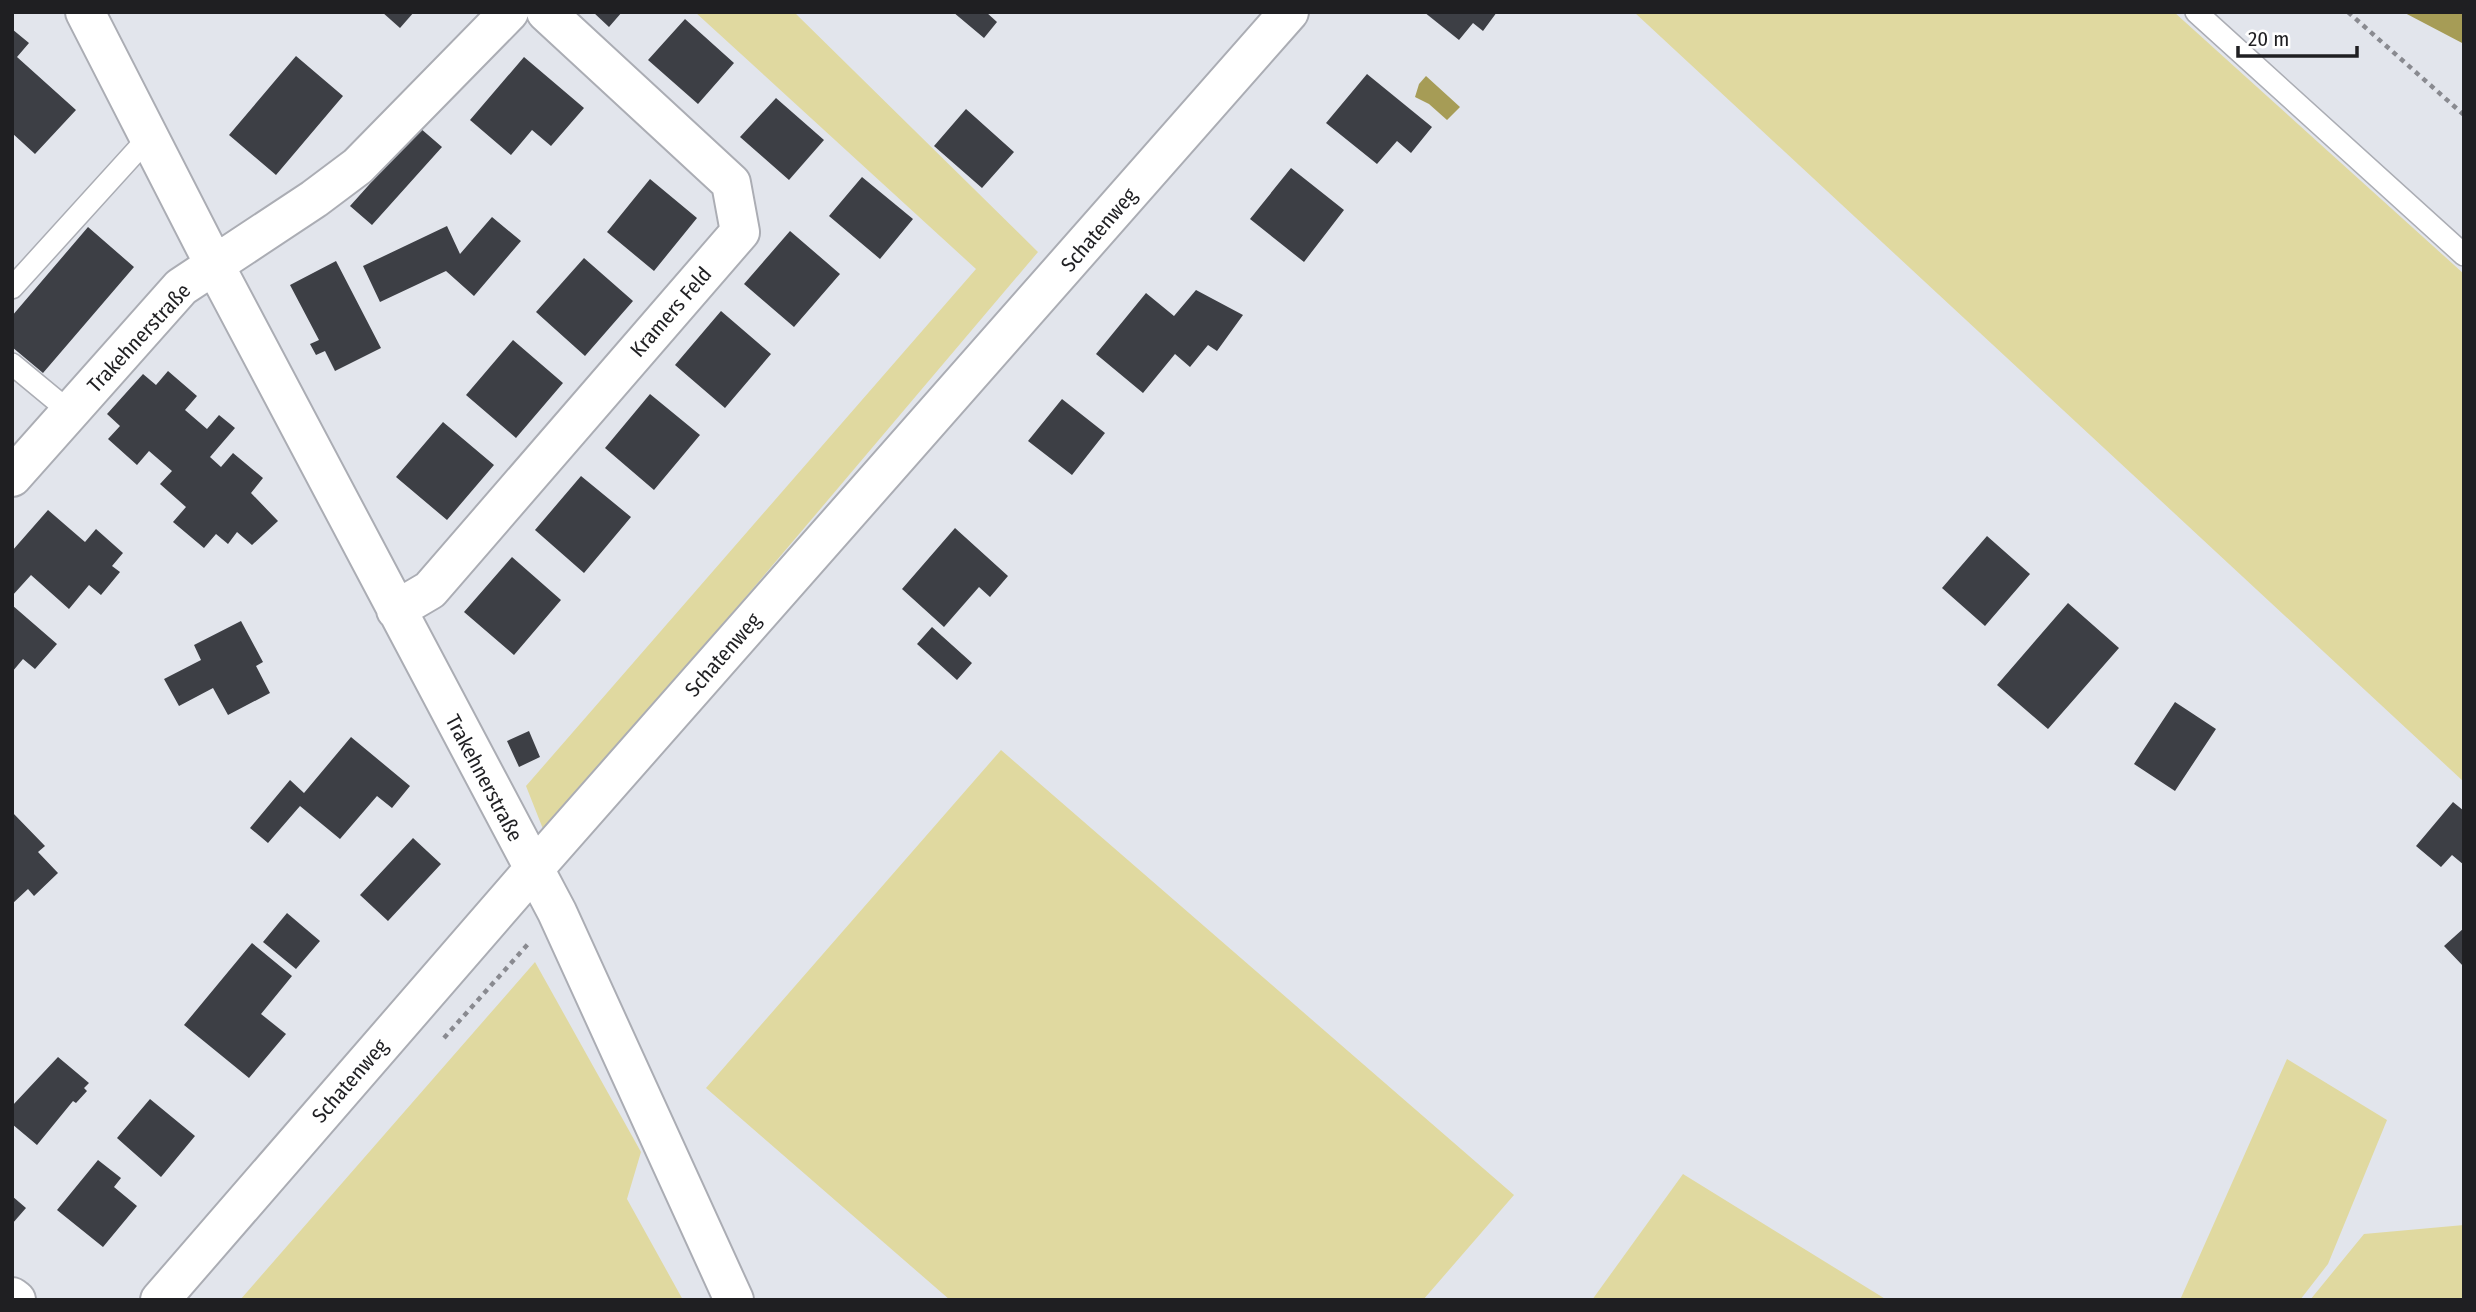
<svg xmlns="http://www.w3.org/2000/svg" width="2476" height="1312" font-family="'Fira Sans Condensed',sans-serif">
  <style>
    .green { fill: #e0d9a0 }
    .water { fill: #a69c56 }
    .building { fill: #3d3f45 }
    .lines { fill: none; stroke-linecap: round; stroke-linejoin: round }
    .service-casing { stroke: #abadb4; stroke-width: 24 }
    .minor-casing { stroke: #abadb4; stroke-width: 42 }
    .path { stroke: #898a90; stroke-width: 4.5; stroke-dasharray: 5 5; stroke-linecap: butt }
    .service { stroke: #fff; stroke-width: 21 }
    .minor { stroke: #fff; stroke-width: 38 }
    .labels { text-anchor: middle; stroke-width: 7; stroke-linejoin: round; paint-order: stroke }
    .street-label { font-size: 21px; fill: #1f1f22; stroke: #fff }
  </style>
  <rect width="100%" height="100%" fill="#e2e5ec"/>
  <!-- green -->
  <path class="green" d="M 695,12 L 794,12 L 1038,252 L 545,834 L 526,786 L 976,269 Z
    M 1634,12 L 2174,12 L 2464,274 L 2464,782 Z
    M 1001,750 L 1514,1195 L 1423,1300 L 950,1300 L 706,1088 Z
    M 535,962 L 641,1152 L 627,1199 L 683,1300 L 240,1300 Z
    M 2287,1059 L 2387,1120 L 2328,1264 L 2300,1300 L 2180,1300 Z
    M 1683,1174 L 1887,1300 L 1592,1300 Z
    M 2464,1225 L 2464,1300 L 2310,1300 L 2364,1234 Z"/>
  <!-- water -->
  <path class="water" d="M 2403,12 L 2464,12 L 2464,44 Z
    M 1426,76 L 1460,107 L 1447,120 L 1429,104 L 1415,97 L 1419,84 Z"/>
  <!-- building -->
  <path class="building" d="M 382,12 L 414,12 L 400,28 Z
    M 593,12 L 622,12 L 609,27 Z
    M 953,12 L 986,12 L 997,22 L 984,38 Z
    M 1424,12 L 1497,12 L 1483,31 L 1473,23 L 1459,40 Z
    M 685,19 L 734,63 L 698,104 L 648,60 Z
    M 12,29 L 29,43 L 17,57 L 76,110 L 35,154 L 12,133 Z
    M 296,56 L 343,96 L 276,175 L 229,135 Z
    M 524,57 L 584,108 L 551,146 L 532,130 L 511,155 L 470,120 Z
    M 1367,74 L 1432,127 L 1411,153 L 1397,141 L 1377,164 L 1326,123 Z
    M 776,98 L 824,140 L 789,180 L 740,137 Z
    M 966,109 L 1014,152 L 982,188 L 934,146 Z
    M 420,128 L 442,147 L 372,225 L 350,206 Z
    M 1291,168 L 1344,210 L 1304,262 L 1250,219 Z
    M 862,177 L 913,219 L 880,259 L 829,216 Z
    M 650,179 L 697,218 L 654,271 L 607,232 Z
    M 492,217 L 521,241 L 474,296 L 446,271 L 380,302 L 363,266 L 447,226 L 460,254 Z
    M 88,227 L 134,267 L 43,373 L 12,347 L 12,316 Z
    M 790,231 L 840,274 L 794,327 L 744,284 Z
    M 584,258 L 633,301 L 585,356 L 536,312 Z
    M 336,261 L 381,348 L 335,371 L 325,351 L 316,355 L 310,344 L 319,340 L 290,285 Z
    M 1196,290 L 1243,315 L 1217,351 L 1208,345 L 1190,367 L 1175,354 L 1143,393 L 1096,354 L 1146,293 L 1174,316 Z
    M 721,311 L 771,354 L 725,408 L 675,365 Z
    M 513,340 L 563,383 L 516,438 L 466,395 Z
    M 168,371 L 197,396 L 185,410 L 207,429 L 219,415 L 235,428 L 210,457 L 221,467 L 233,453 L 263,478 L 251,493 L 278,521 L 252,545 L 237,532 L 228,544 L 216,534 L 204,548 L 173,522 L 186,507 L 160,484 L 172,471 L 149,451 L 137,465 L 108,439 L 120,426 L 107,414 L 143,374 L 156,385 Z
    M 650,394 L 700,435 L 654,490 L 605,448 Z
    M 1062,399 L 1105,433 L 1072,475 L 1028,441 Z
    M 443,422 L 494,465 L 447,520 L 396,477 Z
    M 581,476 L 631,517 L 584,573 L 535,530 Z
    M 48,510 L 85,542 L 96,529 L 123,553 L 112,566 L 120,572 L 101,595 L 89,585 L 69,609 L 31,575 L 12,596 L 12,551 Z
    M 955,528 L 1008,576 L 990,597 L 979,587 L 944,627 L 902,589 Z
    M 1987,536 L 2030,574 L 1985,626 L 1942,588 Z
    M 512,557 L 561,600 L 514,655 L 464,612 Z
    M 2068,603 L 2119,648 L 2048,729 L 1997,685 Z
    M 12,605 L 57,644 L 35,669 L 23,659 L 12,672 Z
    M 241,621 L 263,662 L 256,666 L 270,693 L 228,715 L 213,688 L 179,706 L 164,679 L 201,660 L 194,645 Z
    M 932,627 L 972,663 L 957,680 L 917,644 Z
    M 2175,702 L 2216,729 L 2175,791 L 2134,764 Z
    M 529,731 L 540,757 L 519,767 L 507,741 Z
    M 351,737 L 410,786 L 392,808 L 377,796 L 340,839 L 300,806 L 268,843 L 250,828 L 290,780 L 304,793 Z
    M 2453,802 L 2464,811 L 2464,865 L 2452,855 L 2441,867 L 2416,846 Z
    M 12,812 L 45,846 L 38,852 L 58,873 L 34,896 L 28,889 L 12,904 Z
    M 413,838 L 441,864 L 388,921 L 360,895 Z
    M 287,913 L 320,941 L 296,969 L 263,942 Z
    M 2464,928 L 2464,967 L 2444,946 Z
    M 252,943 L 292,976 L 261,1014 L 286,1034 L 249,1078 L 184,1025 Z
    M 58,1057 L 89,1083 L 84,1088 L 87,1091 L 76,1103 L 73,1101 L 37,1145 L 12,1124 L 12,1106 Z
    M 150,1099 L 195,1136 L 161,1177 L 117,1138 Z
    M 98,1160 L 121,1178 L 114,1187 L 137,1206 L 103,1247 L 57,1210 Z
    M 12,1196 L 26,1208 L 12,1224 Z"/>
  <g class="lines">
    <defs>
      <path id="service" d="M 2196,12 L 2464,255
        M 12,288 L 149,137
        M 12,364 L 70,412"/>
      <path id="minor" d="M 85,12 L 215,266 L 557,912 L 734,1300
        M 12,477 L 181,287 L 314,199 L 358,166 L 509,12
        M 396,610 L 430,590 L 740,232 L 731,183 L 546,12
        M 12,1297 L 16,1300
        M 160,1300 L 533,870 L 1289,12"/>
    </defs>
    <!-- service casing -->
    <use href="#service" class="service-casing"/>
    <!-- minor casing -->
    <use href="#minor" class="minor-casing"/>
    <!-- path -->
    <path class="path" d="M 2348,12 L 2464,115
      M 444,1038 L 529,943"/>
    <!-- service -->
    <use href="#service" class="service"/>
    <!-- minor -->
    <use href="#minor" class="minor"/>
  </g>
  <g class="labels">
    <!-- street labels -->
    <g class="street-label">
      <text transform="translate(1099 230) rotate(-49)" y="7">Schatenweg</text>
      <text transform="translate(671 312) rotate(-49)" y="7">Kramers Feld</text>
      <text transform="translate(139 338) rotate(-47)" y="7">Trakehnerstraße</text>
      <text transform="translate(723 655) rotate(-49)" y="7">Schatenweg</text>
      <text transform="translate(484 778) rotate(62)" y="7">Trakehnerstraße</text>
      <text transform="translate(350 1081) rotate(-49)" y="7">Schatenweg</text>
    </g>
  </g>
  <!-- border -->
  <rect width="2476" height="1312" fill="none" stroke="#1f1f22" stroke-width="28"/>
  <!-- scale -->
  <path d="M2238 46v10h119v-10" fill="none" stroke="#1f1f22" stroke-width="3.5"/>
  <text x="2248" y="46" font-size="21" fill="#1f1f22" stroke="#ffffff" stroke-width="5" paint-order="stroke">20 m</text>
</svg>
